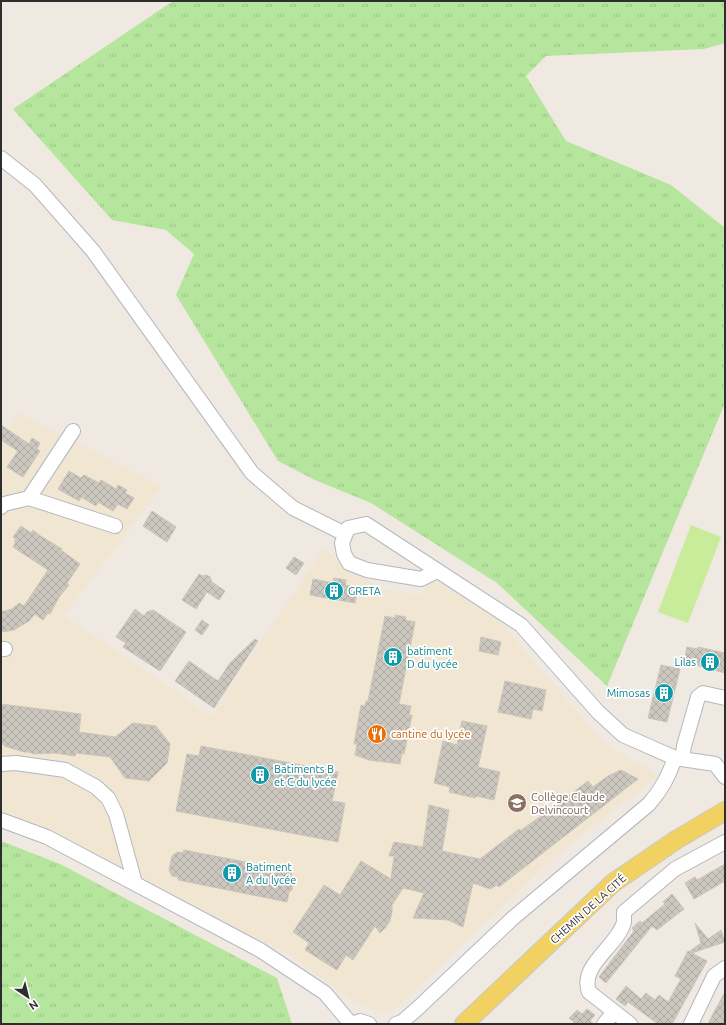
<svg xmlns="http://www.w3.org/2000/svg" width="726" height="1025" font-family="Ubuntu,sans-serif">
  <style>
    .education { fill: #f0e6d1 }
    .grass { fill: url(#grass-tufts) }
    .pitch { fill: #c9ec9a }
    .building { fill: url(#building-cross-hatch); stroke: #cbc5ba }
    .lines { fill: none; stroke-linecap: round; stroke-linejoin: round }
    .minor-casing { stroke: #b4b7c1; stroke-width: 16 }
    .major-casing { stroke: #c9c9c9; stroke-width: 20 }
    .minor { stroke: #fff; stroke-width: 14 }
    .major { stroke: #f2d163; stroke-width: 18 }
    .labels { text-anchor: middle; stroke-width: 3.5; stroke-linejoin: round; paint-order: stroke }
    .culture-label { font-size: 11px; fill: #0d838f; stroke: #fff; text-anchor: start }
    .food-label { font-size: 11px; fill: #c56008; stroke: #fff; text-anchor: start }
    .education-label { font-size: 11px; fill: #785e54; stroke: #fff; text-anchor: start }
    .street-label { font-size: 11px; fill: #2e2e2e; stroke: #fff }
  </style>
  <defs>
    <pattern id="grass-tufts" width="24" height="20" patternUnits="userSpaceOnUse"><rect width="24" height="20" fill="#b6e59e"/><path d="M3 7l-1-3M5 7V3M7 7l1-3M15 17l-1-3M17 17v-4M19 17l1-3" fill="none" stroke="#9dc588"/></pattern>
    <pattern id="building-cross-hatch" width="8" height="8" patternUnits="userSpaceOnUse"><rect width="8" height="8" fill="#cbc7bf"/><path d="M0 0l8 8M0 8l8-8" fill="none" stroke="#afaba4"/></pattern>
  </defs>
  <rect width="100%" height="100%" fill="#efe9e1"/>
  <!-- education -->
  <path class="education" d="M 20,413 L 162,487 L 64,615 L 211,716 L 323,549 L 380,589 L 421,595 L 426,585 L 438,582 L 494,615 L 606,745 L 659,775 L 559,853 L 393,1010 L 376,1011 L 350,999 L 290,955 L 158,889 L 1,815 L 1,441 Z"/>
  <!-- grass -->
  <path class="grass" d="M 173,1 L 725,1 L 725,43 L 704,49 L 546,56 L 526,76 L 566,141 L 671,185 L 725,228 L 725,403 L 607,686 L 497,583 L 371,503 L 315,480 L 278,461 L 176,295 L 194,254 L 166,230 L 112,220 L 13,109 Z
    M 1,841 L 60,864 L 277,978 L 292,1024 L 1,1024 Z"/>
  <!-- pitch -->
  <path class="pitch" d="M 691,525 L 721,537 L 688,623 L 658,612 Z"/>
  <!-- building -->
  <path class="building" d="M 1,425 L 29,444 L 32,438 L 40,443 L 37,449 L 40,451 L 23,477 L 7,467 L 18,451 L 1,440 Z
    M 69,471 L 81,478 L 84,475 L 99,483 L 101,480 L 116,489 L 118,485 L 127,490 L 125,493 L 134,498 L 127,509 L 118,504 L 113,511 L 98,502 L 96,506 L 81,497 L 79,501 L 58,489 Z
    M 152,511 L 176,527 L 167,542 L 143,526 Z
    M 21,526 L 31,533 L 33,530 L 39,535 L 62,549 L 61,550 L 80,564 L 67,583 L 69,585 L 59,597 L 50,614 L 48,613 L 43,620 L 35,614 L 29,621 L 14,630 L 1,632 L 1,612 L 12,609 L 19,603 L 24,606 L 48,570 L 13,547 L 16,542 L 14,541 L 16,539 L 13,537 Z
    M 294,557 L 304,563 L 296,575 L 286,568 Z
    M 199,574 L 202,576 L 207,575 L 210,577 L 212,582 L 225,591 L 219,600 L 207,592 L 196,609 L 182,600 Z
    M 334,578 L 346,580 L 345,585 L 358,588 L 355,603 L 310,595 L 313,579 L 333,583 Z
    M 135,609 L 144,616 L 147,612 L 153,610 L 186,632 L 160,671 L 123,647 L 126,643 L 116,637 Z
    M 395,615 L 406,617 L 405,620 L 415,622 L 399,704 L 411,706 L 409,715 L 412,715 L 404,754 L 402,753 L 400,764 L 369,760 L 355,755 L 357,744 L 354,744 L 361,705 L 365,706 L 366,701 L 368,701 L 385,616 L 395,618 Z
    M 202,620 L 209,625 L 202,635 L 195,630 Z
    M 481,637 L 501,642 L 498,655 L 479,651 Z
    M 255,639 L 258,641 L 214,708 L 175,681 L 189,661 L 218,681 L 230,663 Z
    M 687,647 L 697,649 L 698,647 L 725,653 L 725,673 L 684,662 Z
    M 661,665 L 680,669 L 667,722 L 648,718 Z
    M 505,681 L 546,690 L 542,711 L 533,709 L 531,719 L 498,712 Z
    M 1,704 L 81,714 L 79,732 L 115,737 L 133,723 L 156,726 L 170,744 L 167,763 L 149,781 L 125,778 L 110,757 L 76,753 L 75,756 L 55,753 L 34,754 L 29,752 L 24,752 L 4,746 L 5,745 L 1,744 Z
    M 462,721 L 487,726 L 478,767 L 500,772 L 494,800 L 476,796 L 475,798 L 449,792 L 450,787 L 434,783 L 443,741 L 457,745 Z
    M 201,746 L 338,772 L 332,801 L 345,803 L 338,842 L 176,811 L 187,754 L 199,756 Z
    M 621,770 L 638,779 L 499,887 L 497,885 L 490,889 L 473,883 L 463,927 L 448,920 L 413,918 L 424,893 L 403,888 L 392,905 L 392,912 L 390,921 L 385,928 L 380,933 L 375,926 L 353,960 L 346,955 L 337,970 L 305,950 L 309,943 L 293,932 L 324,885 L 340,895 L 361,861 L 391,879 L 394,856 L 389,856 L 394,842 L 423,847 L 429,805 L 449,810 L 442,851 L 480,859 L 519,829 L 520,831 L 558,804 L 588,781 L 593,787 L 608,776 Z
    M 184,850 L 292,871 L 291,881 L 293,884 L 292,890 L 289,892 L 287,902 L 178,880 L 178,877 L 172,876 L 169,870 L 172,856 L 177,852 L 183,853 Z
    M 725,864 L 725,881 L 694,899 L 685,883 L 695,877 L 697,880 Z
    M 672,894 L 684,909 L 657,930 L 652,926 L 606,983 L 599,977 L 634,931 L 632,928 L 640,921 L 642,923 L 665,904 L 663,902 Z
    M 695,923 L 708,939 L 721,930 L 725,942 L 692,953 L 707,961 L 672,1024 L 658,1024 L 628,1002 L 625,1006 L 616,999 L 626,986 L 641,999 L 646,993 L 655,1000 L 659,995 L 668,1002 L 681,979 L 675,976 L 688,951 L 691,952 L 690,951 L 701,943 Z
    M 725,992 L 725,1024 L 708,1024 L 714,1012 Z
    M 587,1009 L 595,1015 L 590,1021 L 594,1024 L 573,1024 L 574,1022 L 569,1018 L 577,1010 L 582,1014 Z"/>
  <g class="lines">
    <defs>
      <path id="minor" d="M 1,158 L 35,185 L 93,251 L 252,473 L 293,508 L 345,534
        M 29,498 L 115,526
        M 1,507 L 4,504 L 29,498 L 73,431
        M 437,571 L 421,579 L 367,570 L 349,563 L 344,554 L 342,543 L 348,528 L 366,524 L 521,625 L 598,712 L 623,735 L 675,758 L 715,764 L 725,777
        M 1,649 L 5,649
        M 682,759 L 684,746 L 698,697 L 703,693 L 725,698
        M 1,764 L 16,763 L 65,770 L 96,787 L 108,798 L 116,814 L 135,883
        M 1,820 L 47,837 L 260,950 L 325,993 L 351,1024
        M 352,1024 L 360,1021 L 369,1024
        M 396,1024 L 402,1022 L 418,1008 L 513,918 L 649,804 C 662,789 668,777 675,758
        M 604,1024 L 614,1012
        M 630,1024 L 589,992 C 579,965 618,946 624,922 C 624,919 624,915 624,912 L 675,869 L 725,842
        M 691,1024 L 714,976 L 725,968"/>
      <path id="major" d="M 464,1024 L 613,883 L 676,840 L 725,811"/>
    </defs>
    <!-- minor casing -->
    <use href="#minor" class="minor-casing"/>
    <!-- major casing -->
    <use href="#major" class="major-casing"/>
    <!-- minor -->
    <use href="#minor" class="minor"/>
    <!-- major -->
    <use href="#major" class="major"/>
  </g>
  <!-- icons -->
  <defs>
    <symbol id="building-disc" viewBox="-11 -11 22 22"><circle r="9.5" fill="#0f9aa8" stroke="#fff"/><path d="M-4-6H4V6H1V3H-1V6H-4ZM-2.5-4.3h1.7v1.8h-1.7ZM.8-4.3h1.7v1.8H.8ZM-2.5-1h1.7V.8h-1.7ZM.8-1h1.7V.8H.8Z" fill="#fff"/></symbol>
    <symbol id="restaurant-disc" viewBox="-11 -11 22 22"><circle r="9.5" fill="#e8710a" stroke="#fff"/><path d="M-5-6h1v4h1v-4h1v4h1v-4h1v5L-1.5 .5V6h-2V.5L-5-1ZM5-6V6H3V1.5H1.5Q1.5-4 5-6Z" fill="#fff"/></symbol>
    <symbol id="school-disc" viewBox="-11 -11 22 22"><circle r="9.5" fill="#8d6e63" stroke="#fff"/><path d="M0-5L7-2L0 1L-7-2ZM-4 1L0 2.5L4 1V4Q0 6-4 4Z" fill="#fff"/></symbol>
  </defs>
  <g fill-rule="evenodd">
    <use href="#building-disc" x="323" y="580" width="22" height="22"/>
    <use href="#building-disc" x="382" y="646" width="22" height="22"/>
    <use href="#building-disc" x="699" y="651" width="22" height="22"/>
    <use href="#building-disc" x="653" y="682" width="22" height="22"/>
    <use href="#restaurant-disc" x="366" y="723" width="22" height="22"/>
    <use href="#building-disc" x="249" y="764" width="22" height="22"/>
    <use href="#school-disc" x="506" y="792" width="22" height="22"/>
    <use href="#building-disc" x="221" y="862" width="22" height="22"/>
  </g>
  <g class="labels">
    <!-- culture labels -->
    <g class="culture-label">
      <text x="348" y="595">GRETA</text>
      <text x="407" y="655">batiment<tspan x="407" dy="13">D du lycée</tspan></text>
      <text x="696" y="666" text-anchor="end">Lilas</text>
      <text x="650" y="697" text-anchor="end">Mimosas</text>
      <text x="274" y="773">Batiments B<tspan x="274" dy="13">et C du lycée</tspan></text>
      <text x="246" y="871">Batiment<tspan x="246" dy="13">A du lycée</tspan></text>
    </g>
    <!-- food labels -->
    <g class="food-label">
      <text x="391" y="738">cantine du lycée</text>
    </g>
    <!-- education labels -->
    <g class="education-label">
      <text x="531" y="801">Collège Claude<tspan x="531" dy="13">Delvincourt</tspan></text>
    </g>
    <!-- street labels -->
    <g class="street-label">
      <text transform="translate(588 909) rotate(-42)" y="4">CHEMIN DE LA CITÉ</text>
    </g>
  </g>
  <!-- border -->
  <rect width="726" height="1025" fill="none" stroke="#2e2e2e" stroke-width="4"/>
  <!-- north arrow -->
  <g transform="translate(28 997) rotate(145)" stroke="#ffffff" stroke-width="3" paint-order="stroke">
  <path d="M0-3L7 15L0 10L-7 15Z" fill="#2e2e2e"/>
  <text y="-6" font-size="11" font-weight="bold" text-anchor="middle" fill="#2e2e2e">N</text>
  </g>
</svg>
